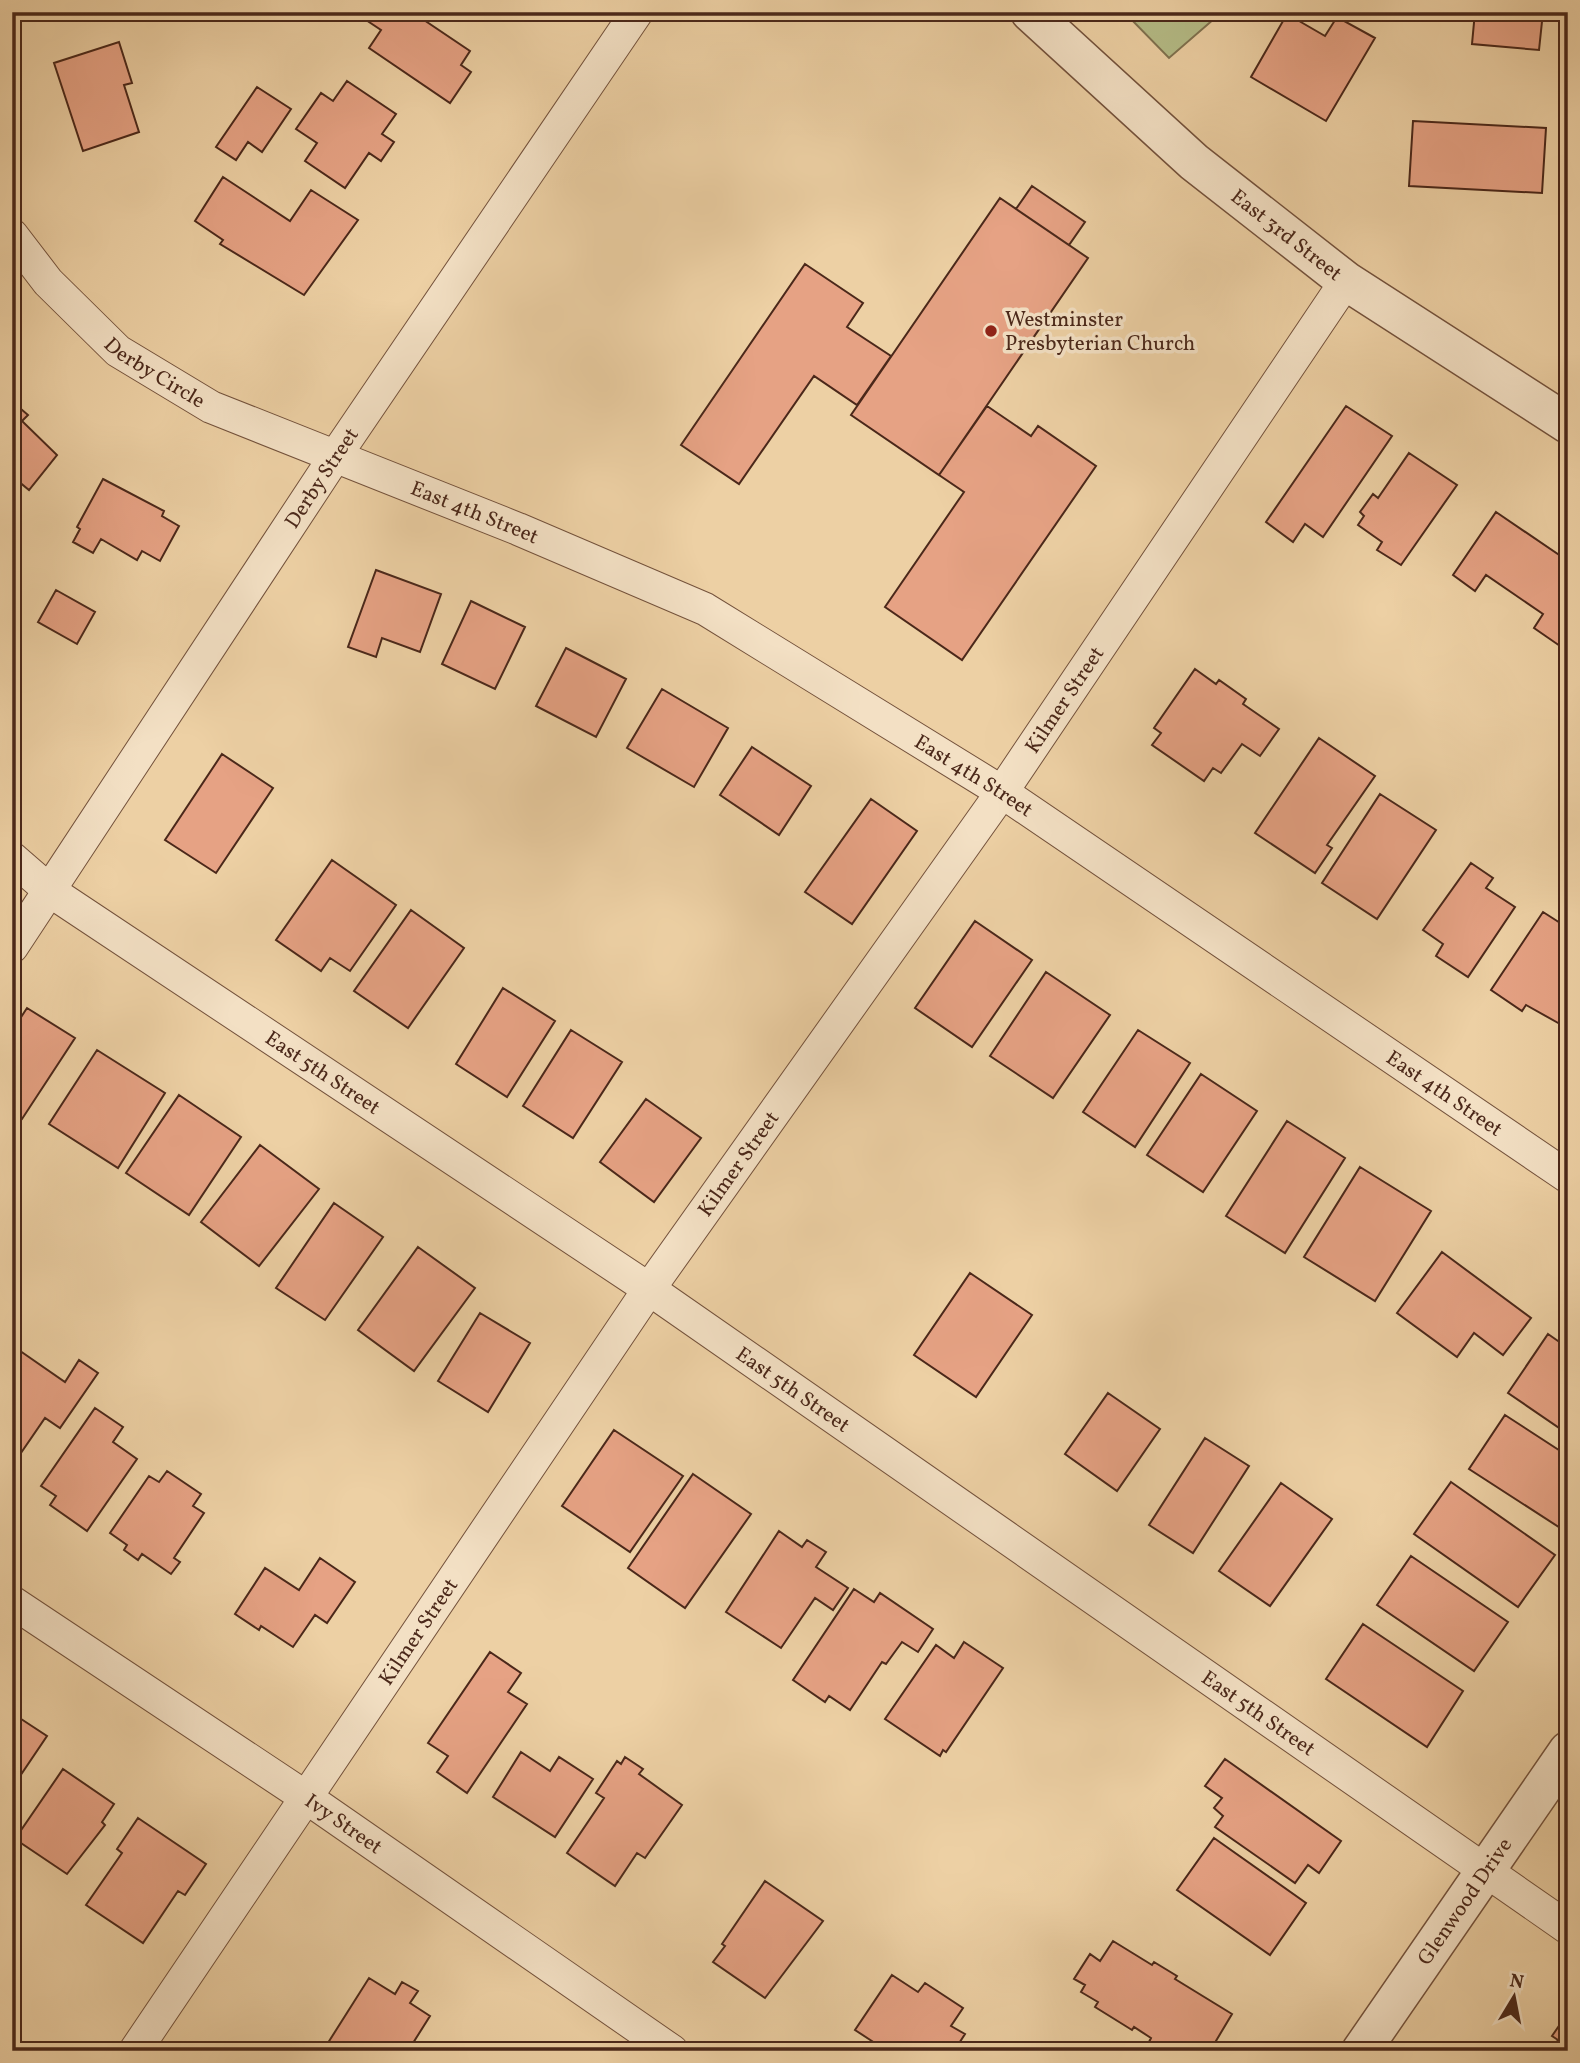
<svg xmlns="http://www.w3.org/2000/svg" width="1580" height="2063" font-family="Vollkorn,serif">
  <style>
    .green { fill: #b5bc87; stroke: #807250; stroke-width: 2 }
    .building { fill: #e6a284; stroke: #4b281a; stroke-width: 2 }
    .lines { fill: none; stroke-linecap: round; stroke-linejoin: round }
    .minor-casing { stroke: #74523c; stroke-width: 34 }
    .tertiary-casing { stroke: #74523c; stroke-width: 41 }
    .minor { stroke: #f3e0c4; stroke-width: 32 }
    .tertiary { stroke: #f3e0c4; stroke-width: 38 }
    .poi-dot { fill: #8f2418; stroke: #f3e0c4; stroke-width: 2.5 }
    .labels { text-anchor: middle; stroke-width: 7; stroke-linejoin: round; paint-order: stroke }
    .street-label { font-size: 21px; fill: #4b281a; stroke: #f3e0c4 }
    .poi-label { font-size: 21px; fill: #4b281a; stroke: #f3e0c4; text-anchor: start }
  </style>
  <rect width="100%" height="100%" fill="#edd0a4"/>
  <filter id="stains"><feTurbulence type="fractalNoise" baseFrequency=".00286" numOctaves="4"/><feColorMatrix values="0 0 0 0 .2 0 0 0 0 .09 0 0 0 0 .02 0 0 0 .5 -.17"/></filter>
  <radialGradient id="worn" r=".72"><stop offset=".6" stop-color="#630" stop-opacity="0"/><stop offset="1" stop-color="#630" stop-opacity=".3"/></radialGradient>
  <!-- green -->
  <path class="green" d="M 1124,12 L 1222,12 L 1169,58 Z"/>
  <!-- building -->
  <path class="building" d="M 354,12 L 412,12 L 470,51 L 461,65 L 471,72 L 450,103 L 369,48 L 381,30 Z
    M 1475,12 L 1543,12 L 1539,50 L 1472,44 Z
    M 1287,14 L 1325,36 L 1337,17 L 1375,38 L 1326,121 L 1251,77 Z
    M 119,42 L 132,83 L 124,85 L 139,132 L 83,151 L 54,63 Z
    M 347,81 L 396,114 L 382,134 L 394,142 L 381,161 L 369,153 L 345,188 L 305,161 L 317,143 L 296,129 L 321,93 L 333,101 Z
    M 257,87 L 291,109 L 262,152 L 248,142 L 236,160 L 216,147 Z
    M 1413,121 L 1546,128 L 1542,193 L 1409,186 Z
    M 223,177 L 290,221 L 311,190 L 358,220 L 304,295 L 220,244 L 223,240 L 195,221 Z
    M 1032,186 L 1085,222 L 1069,245 L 1016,209 Z
    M 1000,198 L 1088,258 L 939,475 L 851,415 Z
    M 805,264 L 863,303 L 847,327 L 891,356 L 857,405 L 814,376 L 739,484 L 681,445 Z
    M 14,403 L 28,415 L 22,421 L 57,455 L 29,490 L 12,476 Z
    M 987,406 L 1031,436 L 1038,426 L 1096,466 L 962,660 L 885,607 L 964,492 L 939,475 Z
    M 1346,406 L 1392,436 L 1323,537 L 1305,524 L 1293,542 L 1266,522 Z
    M 1409,453 L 1457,485 L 1401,565 L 1377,550 L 1382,542 L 1358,525 L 1364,516 L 1360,512 L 1373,494 L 1378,498 Z
    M 103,479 L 164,511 L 162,516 L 179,526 L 160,561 L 142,551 L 137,560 L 101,539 L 93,553 L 73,542 L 80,529 L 77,527 Z
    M 1496,512 L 1568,561 L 1568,636 L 1560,646 L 1534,628 L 1543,614 L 1486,575 L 1475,591 L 1453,575 Z
    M 376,570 L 441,594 L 420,652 L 382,638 L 376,657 L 348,647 Z
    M 56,590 L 95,612 L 77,644 L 38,622 Z
    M 471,601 L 525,627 L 495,689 L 442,664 Z
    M 566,648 L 626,679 L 596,737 L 536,706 Z
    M 1195,669 L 1216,684 L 1219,680 L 1246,699 L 1243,704 L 1279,729 L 1260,756 L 1242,744 L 1221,773 L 1213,768 L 1204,781 L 1152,745 L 1161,733 L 1154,728 Z
    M 662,689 L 728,728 L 694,787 L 627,748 Z
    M 1319,738 L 1375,776 L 1327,845 L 1332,848 L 1315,873 L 1255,833 Z
    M 752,747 L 811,786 L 779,835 L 720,795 Z
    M 222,754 L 273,788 L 216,873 L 165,840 Z
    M 1380,794 L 1436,830 L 1377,919 L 1322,883 Z
    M 871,799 L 917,831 L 852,924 L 805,892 Z
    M 332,860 L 396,905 L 350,971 L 330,958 L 321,971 L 276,940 Z
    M 1471,863 L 1493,878 L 1486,888 L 1515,907 L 1468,977 L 1436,956 L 1443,944 L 1423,930 Z
    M 411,910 L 464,948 L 408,1028 L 354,991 Z
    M 1543,912 L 1568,928 L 1568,984 L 1565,988 L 1568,990 L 1568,1011 L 1560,1024 L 1526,1005 L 1522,1011 L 1491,990 Z
    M 975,921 L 1032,960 L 972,1047 L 915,1008 Z
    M 1046,972 L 1110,1015 L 1053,1098 L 990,1056 Z
    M 503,988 L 555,1021 L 507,1097 L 456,1064 Z
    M 27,1008 L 75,1038 L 22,1119 L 12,1113 L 12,1031 Z
    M 571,1030 L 622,1062 L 573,1138 L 523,1106 Z
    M 1138,1030 L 1190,1063 L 1135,1147 L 1083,1112 Z
    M 97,1050 L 165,1093 L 118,1168 L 49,1124 Z
    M 1201,1074 L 1257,1111 L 1203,1192 L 1147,1155 Z
    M 179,1095 L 241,1137 L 189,1215 L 126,1173 Z
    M 646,1099 L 701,1138 L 654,1202 L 600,1162 Z
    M 1287,1121 L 1345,1158 L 1285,1253 L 1226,1216 Z
    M 260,1145 L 319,1189 L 259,1266 L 201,1222 Z
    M 1360,1167 L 1431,1211 L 1375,1301 L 1304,1257 Z
    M 334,1203 L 383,1237 L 325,1320 L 276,1288 Z
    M 418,1247 L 475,1288 L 414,1371 L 358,1330 Z
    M 1442,1252 L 1531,1318 L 1503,1355 L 1474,1333 L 1457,1357 L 1397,1313 Z
    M 970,1273 L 1032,1315 L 976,1397 L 914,1355 Z
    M 480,1313 L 530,1343 L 488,1412 L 438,1381 Z
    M 1548,1334 L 1568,1348 L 1568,1434 L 1508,1393 Z
    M 13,1346 L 65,1382 L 79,1360 L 98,1373 L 60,1428 L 45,1418 L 12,1466 Z
    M 1108,1393 L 1160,1429 L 1117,1491 L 1065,1454 Z
    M 95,1408 L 123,1427 L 113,1442 L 137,1459 L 87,1531 L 50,1505 L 56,1496 L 41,1486 Z
    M 1505,1415 L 1568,1456 L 1568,1533 L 1469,1469 Z
    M 614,1430 L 683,1476 L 630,1552 L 562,1506 Z
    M 1205,1438 L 1249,1466 L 1193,1553 L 1149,1525 Z
    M 167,1471 L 201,1494 L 193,1506 L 204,1513 L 174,1558 L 180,1562 L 171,1574 L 142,1554 L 138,1560 L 124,1550 L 127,1545 L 110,1533 L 149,1476 L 159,1482 Z
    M 693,1474 L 751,1514 L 685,1608 L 628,1568 Z
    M 1451,1482 L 1555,1555 L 1518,1607 L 1414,1534 Z
    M 1281,1483 L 1332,1519 L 1270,1606 L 1219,1571 Z
    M 779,1531 L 802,1547 L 807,1540 L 826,1552 L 816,1567 L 848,1588 L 833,1610 L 815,1598 L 781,1648 L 726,1612 Z
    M 1411,1556 L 1508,1622 L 1474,1671 L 1377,1605 Z
    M 320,1558 L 355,1582 L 327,1623 L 315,1615 L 293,1647 L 261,1626 L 259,1630 L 235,1614 L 265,1568 L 299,1590 Z
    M 854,1589 L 874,1602 L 880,1593 L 933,1629 L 918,1652 L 902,1642 L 886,1664 L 882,1662 L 850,1710 L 829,1696 L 825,1702 L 793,1680 Z
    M 1363,1624 L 1463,1691 L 1427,1747 L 1326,1679 Z
    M 964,1642 L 1003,1668 L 946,1752 L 943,1750 L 940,1756 L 885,1719 L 936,1645 L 954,1658 Z
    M 490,1652 L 521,1673 L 508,1692 L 527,1704 L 467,1793 L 437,1772 L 448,1756 L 428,1743 Z
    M 12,1713 L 47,1736 L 12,1788 Z
    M 521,1752 L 550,1771 L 559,1757 L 593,1779 L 555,1837 L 493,1797 Z
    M 625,1757 L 643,1769 L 639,1774 L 682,1805 L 645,1858 L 637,1853 L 615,1886 L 567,1853 L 604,1798 L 596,1793 L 617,1761 L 621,1764 Z
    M 1225,1759 L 1341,1841 L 1319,1873 L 1308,1865 L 1295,1883 L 1215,1827 L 1223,1816 L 1214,1808 L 1222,1798 L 1205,1786 Z
    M 63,1769 L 114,1804 L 102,1822 L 105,1825 L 67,1874 L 15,1839 Z
    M 138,1818 L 206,1864 L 185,1895 L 178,1891 L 143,1943 L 86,1905 L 122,1853 L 117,1849 Z
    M 1214,1838 L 1306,1903 L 1270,1955 L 1177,1890 Z
    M 765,1881 L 823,1921 L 765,1998 L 713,1962 L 725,1946 L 722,1944 Z
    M 1113,1941 L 1152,1965 L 1154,1962 L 1177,1976 L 1175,1979 L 1232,2014 L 1210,2051 L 1163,2051 L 1149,2042 L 1151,2038 L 1134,2027 L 1132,2030 L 1095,2007 L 1098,2002 L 1081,1992 L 1085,1985 L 1074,1979 L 1090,1954 L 1100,1961 Z
    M 892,1975 L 918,1992 L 925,1983 L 963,2008 L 951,2026 L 965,2034 L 954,2051 L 879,2051 L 881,2047 L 855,2030 Z
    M 369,1978 L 395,1994 L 402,1982 L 418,1991 L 410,2003 L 430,2016 L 408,2051 L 333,2051 L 326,2046 Z
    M 1565,2017 L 1568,2051 L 1551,2051 L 1558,2040 L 1552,2036 Z"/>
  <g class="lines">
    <defs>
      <g id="minor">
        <path id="s1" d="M 12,235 L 48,282 L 118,351 L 211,407 L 518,529 L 705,609 L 1002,792 L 1568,1177"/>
        <path id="s2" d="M 12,858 L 50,891 L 649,1289 L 1568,1928"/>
        <path id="s3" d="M 12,947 L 336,455 L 637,12"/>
        <path id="s4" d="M 12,1602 L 307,1798 L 672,2051"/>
        <path id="s5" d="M 135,2051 L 649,1289 L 1002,792 L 1346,281"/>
      </g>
      <g id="tertiary">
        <path id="s6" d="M 1030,12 L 1194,162 L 1346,281 L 1568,424"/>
        <path id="s7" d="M 1361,2051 L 1568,1751"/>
      </g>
    </defs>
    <!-- minor casing -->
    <use href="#minor" class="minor-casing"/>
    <!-- tertiary casing -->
    <use href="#tertiary" class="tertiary-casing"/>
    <!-- minor -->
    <use href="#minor" class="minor"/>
    <!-- tertiary -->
    <use href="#tertiary" class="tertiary"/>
  </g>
  <!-- markers -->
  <circle class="poi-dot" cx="991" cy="331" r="7"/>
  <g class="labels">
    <!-- street labels -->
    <g class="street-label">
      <text dy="7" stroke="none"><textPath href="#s6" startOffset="340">East 3rd Street</textPath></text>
      <text dy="7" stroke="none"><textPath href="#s1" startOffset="200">Derby Circle</textPath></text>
      <text dy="7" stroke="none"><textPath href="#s3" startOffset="562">Derby Street</textPath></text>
      <text dy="7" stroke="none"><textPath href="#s1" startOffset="550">East 4th Street</textPath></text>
      <text dy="7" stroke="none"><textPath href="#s5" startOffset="1640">Kilmer Street</textPath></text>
      <text dy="7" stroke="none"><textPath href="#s1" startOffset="1116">East 4th Street</textPath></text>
      <text dy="7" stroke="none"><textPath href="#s2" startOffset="378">East 5th Street</textPath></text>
      <text dy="7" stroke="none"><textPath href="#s1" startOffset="1684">East 4th Street</textPath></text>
      <text dy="7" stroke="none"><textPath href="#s5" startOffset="1073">Kilmer Street</textPath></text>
      <text dy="7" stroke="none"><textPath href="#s2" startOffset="945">East 5th Street</textPath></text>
      <text dy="7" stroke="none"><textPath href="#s5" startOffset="506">Kilmer Street</textPath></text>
      <text dy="7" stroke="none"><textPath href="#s2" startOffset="1512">East 5th Street</textPath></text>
      <text dy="7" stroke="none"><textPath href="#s4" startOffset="399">Ivy Street</textPath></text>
      <text dy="7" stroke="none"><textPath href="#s7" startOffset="182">Glenwood Drive</textPath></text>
    </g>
    <!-- poi labels -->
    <g class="poi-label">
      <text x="1005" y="326">Westminster<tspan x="1005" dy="24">Presbyterian Church</tspan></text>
    </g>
  </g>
  <!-- margin -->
  <rect width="1580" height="2063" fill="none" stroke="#edd0a4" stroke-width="42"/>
  <rect x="14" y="14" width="1552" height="2035" fill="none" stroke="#4b281a" stroke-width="3.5"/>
  <rect x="21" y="21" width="1538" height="2021" fill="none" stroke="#4b281a" stroke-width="2"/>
  <!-- north arrow -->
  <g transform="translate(1514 1997) rotate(10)" stroke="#f3e0c4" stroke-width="5" paint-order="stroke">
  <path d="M0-5L12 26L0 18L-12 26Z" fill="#4b281a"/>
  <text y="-10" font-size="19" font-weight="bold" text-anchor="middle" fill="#4b281a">N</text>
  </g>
  <rect width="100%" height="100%" filter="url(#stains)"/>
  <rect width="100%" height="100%" fill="url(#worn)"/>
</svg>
